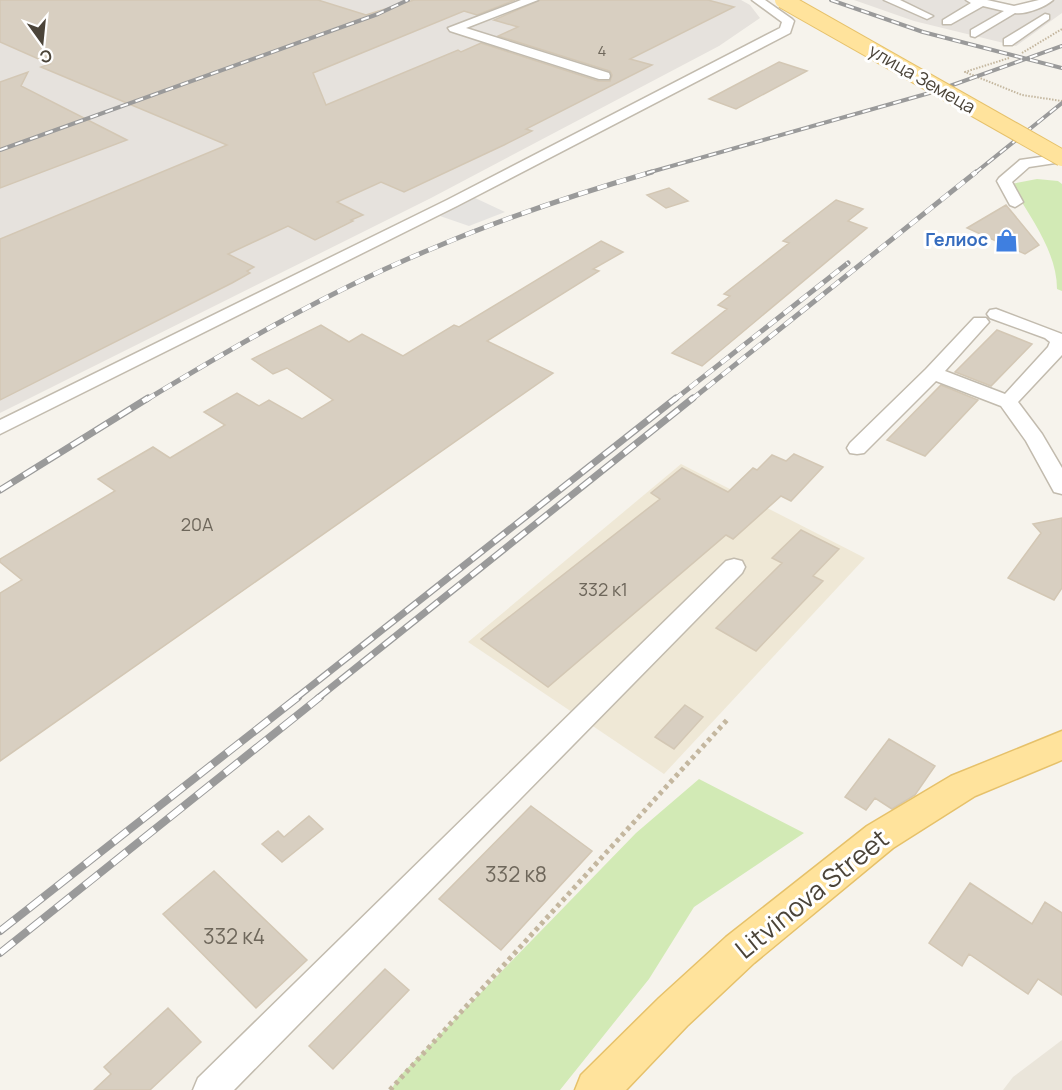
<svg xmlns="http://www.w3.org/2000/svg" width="1062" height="1090" font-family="Manrope,sans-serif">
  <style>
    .residential { fill: #eae5da }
    .industrial { fill: #e6e2dd }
    .education { fill: #efe8d6 }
    .green { fill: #d2eab5 }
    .parking { fill: #e5e3e0 }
    .building { fill: #d8cfc1; stroke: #d3c7b4; stroke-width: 1.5 }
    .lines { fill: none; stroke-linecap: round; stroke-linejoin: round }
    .minor-casing { stroke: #c2bbae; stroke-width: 3 }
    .major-casing { stroke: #e6c16a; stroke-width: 3 }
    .path-far1 { stroke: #c4b79f; stroke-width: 2; stroke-dasharray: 1.5 1.5; stroke-linecap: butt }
    .path { stroke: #c4b79f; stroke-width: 5; stroke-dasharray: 4 4; stroke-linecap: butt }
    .minor { fill: #fff; fill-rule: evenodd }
    .major { fill: #ffe39c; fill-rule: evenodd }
    .tram { stroke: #9a9a9a; stroke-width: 1.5 }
    .rail-far3-casing { stroke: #9a9a9a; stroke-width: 4 }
    .rail-far2-casing { stroke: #9a9a9a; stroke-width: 5 }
    .rail-far1-casing { stroke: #9a9a9a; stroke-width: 7 }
    .rail-casing { stroke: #9a9a9a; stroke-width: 8 }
    .rail-far3 { stroke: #fff; stroke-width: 2; stroke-dasharray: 8; stroke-linecap: butt }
    .rail-far2 { stroke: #fff; stroke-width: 4; stroke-dasharray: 10; stroke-linecap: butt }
    .rail-far1 { stroke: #fff; stroke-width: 4.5; stroke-dasharray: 14; stroke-linecap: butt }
    .rail { stroke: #fff; stroke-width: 6; stroke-dasharray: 18; stroke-linecap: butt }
    .major-bridge-casing { stroke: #e6c16a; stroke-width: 18; stroke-linecap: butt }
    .major-bridge { stroke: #ffe39c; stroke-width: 16 }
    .labels { text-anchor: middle; stroke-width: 6; stroke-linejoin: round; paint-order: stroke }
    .far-number-label { font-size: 15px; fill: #6e675b }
    .far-street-label { font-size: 18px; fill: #4b4439; stroke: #fff }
    .far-shop-label { font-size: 18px; font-weight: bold; fill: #366cbe; stroke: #fff; text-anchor: end }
    .number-label { font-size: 18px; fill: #6e675b }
    .near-number-label { font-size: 21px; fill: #6e675b }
    .near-street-label { font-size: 26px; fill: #4b4439; stroke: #fff }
  </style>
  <rect width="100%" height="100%" fill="#f6f3ec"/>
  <!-- residential -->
  <path class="residential" d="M 1062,1040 L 1062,1090 L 1003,1090 L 1013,1077 Z"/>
  <!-- industrial -->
  <path class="industrial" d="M 0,0 L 741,0 L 750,5 L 760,18 L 719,46 L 431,198 L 0,413 Z
    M 854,0 L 985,0 L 1020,8 L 1039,0 L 1062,0 L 1062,13 L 1016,46 L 914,21 Z"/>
  <!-- education -->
  <path class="education" d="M 681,464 L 865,558 L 664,774 L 468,642 Z"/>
  <!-- green -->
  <path class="green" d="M 1037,179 L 1058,181 L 1062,184 L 1062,291 L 1057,289 C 1057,251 1029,216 1011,184 Z
    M 699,779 L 804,833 L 694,907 L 649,979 L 560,1090 L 391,1090 L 398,1078 L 636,833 Z"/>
  <!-- parking -->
  <path class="parking" d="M 473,197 L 505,212 L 469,226 L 437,215 Z"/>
  <!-- building -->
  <path class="building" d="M 0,0 L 318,0 L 366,15 L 414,0 L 515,0 L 477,15 L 464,11 L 313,73 L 326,105 L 458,50 L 461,52 L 481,43 L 598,81 L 610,81 L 612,75 L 610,71 L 498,36 L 518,27 L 494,20 L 540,0 L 708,0 L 734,7 L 630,59 L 652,65 L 526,129 L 532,131 L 504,145 L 404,192 L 381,182 L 337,202 L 363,215 L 351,220 L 353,221 L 315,240 L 288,226 L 228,254 L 254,267 L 247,271 L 250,273 L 232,283 L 0,400 L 0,239 L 227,145 L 41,67 L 50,64 L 0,42 Z
    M 779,62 L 807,71 L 736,109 L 709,99 Z
    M 28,72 L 21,86 L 127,140 L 0,188 L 0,82 Z
    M 669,188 L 688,201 L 666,208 L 647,195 Z
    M 836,200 L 863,209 L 848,221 L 867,228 L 702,366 L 672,353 L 727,309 L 718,305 L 730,296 L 724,294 L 789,243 L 783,241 Z
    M 1006,205 L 1039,245 L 1025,254 L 967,228 Z
    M 601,241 L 623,252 L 593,269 L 599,271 L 487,341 L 553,373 L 0,761 L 0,593 L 22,580 L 0,562 L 0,559 L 115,491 L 98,479 L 153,447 L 170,458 L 225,425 L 204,412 L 237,393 L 259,406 L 269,400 L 302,419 L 333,400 L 287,368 L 273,374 L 252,359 L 321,325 L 349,342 L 362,334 L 403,356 L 454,325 L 459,327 Z
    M 997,330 L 1032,344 L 991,386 L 955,372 Z
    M 941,385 L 978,400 L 925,456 L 887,440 Z
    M 794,454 L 823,467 L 791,501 L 781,496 L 733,539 L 726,535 L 548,687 L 481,639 L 660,499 L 651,493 L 682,468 L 728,492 L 753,468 L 757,470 L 772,455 L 786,461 Z
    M 1062,518 L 1062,588 L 1054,600 L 1008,578 L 1041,533 L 1033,524 Z
    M 801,530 L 839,549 L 813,576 L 823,581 L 756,651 L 716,628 L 782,563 L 772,558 Z
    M 685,705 L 703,717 L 674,749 L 655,737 Z
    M 889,739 L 935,766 L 915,795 L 892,809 L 875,798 L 866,810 L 845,797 Z
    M 531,806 L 592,851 L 501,950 L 439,899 Z
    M 309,816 L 323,829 L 282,862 L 262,844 L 278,831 L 284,837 Z
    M 214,871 L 307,960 L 256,1008 L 163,914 Z
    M 970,883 L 1032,924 L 1045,902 L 1062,913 L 1062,995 L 1038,979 L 1028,994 L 969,954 L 962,966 L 929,943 Z
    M 385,969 L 409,990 L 333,1069 L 309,1046 Z
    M 168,1008 L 201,1042 L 150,1090 L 94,1090 L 111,1074 L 104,1067 Z"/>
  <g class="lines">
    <defs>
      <path id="minor" d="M 521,0 L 538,0 L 466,28 L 609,73 L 610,76 L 609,79 L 599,79 L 450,31 L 448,28 Z
        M 752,0 L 765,0 L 792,19 L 794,21 L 790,33 L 457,206 L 0,434 L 0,420 L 447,200 L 780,28 L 782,22 Z
        M 884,0 L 900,0 L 933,16 L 927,19 Z
        M 966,0 L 987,0 L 1014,6 L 1039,0 L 1053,0 C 1045,7 1025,15 1015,13 L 975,37 L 971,36 L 971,30 L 1004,11 L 983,6 L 951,24 L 943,24 L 943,20 L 971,3 Z
        M 1045,14 L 1049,15 L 1049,19 L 1012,45 L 1004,45 L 1004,39 Z
        M 1062,154 L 1062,162 L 1029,167 L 1012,182 L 1023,202 L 1015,207 L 1010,205 L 997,181 L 999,178 L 1020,160 Z
        M 996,309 L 1062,334 L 1062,355 L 1018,402 L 1042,434 L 1062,468 L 1062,494 L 1054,492 L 1026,441 L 1001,406 L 936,381 L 864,453 L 857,454 L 850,453 L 847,448 L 850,443 L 926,369 L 974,318 L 986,318 L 989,322 L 945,371 L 1005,394 L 1048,347 L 1050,342 L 1045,338 L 990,318 L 987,314 L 990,310 Z
        M 734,559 L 742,561 L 745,567 L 742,573 L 234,1090 L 193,1090 L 198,1078 L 726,561 Z"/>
      <path id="major" d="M 1062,731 L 1062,760 L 975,796 L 893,848 L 754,963 L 687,1026 L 626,1090 L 575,1090 L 581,1075 L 659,998 L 726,937 L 867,826 L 951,776 Z"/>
    </defs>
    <!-- minor casing -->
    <use href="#minor" class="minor-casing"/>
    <!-- major casing -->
    <use href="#major" class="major-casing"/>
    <!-- path-far1 -->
    <path class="path-far1" d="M 1022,53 L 1062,29
      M 1009,58 L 965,72 L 1022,95 L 1062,101"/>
    <!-- path -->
    <path class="path" d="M 390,1090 L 727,720"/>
    <!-- minor -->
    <use href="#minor" class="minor"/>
    <!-- major -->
    <use href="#major" class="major"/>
    <!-- tram -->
    <path class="tram" d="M 795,0 L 1062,150"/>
    <defs>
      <path id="rail-far3" d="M 831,0 L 923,32 L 1062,68
        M 0,150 L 378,14 L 408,0
        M 647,173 L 933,92 L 1062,46
        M 975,173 L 1062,103"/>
      <path id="rail-far2" d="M 146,400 C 240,343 335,288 436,247 C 507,217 579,193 652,172
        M 674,400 L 848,263
        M 691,400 L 976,172"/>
      <path id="rail-far1" d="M 0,490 L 148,398
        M 296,698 L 676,398
        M 318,698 L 693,398"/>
      <path id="rail" d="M 0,931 L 298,697
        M 0,953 L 320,697"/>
    </defs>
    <!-- rail-far3 casing -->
    <use href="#rail-far3" class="rail-far3-casing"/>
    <!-- rail-far2 casing -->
    <use href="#rail-far2" class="rail-far2-casing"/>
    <!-- rail-far1 casing -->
    <use href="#rail-far1" class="rail-far1-casing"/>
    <!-- rail casing -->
    <use href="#rail" class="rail-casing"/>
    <!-- rail-far3 -->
    <use href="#rail-far3" class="rail-far3"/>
    <!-- rail-far2 -->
    <use href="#rail-far2" class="rail-far2"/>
    <!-- rail-far1 -->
    <use href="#rail-far1" class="rail-far1"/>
    <!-- rail -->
    <use href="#rail" class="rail"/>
    <defs>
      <path id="major-bridge" d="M 783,0 L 1062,158"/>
    </defs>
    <!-- major-bridge casing -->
    <use href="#major-bridge" class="major-bridge-casing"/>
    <!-- major-bridge -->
    <use href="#major-bridge" class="major-bridge"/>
  </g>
  <!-- icons -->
  <defs>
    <symbol id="shop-bare" viewBox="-9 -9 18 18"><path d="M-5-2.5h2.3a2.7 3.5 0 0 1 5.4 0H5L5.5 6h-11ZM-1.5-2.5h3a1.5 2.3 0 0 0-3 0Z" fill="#3f7fe0" stroke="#fff" stroke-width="2.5" paint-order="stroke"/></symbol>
  </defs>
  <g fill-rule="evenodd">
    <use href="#shop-bare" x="990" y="224" width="33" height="33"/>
  </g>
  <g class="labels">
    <!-- far-number labels -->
    <g class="far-number-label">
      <text x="602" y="56">4</text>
    </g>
    <!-- far-street labels -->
    <g class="far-street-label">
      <text transform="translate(922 79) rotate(30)" y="6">улица Земеца</text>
    </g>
    <!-- far-shop labels -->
    <g class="far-shop-label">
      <text x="988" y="246">Гелиос</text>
    </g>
    <!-- number labels -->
    <g class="number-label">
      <text x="197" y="531">20А</text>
      <text x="603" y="596">332 к1</text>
    </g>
    <!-- near-number labels -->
    <g class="near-number-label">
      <text x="516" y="882">332 к8</text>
      <text x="234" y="944">332 к4</text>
    </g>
    <!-- near-street labels -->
    <g class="near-street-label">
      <text transform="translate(812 894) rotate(-39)" y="9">Litvinova Street</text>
    </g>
  </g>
  <!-- north arrow -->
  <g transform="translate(42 42) rotate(165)" stroke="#ffffff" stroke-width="4.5" paint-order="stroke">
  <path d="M0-4.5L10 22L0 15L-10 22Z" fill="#4b4439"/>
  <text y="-9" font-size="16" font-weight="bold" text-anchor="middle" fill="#4b4439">С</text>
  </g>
</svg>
